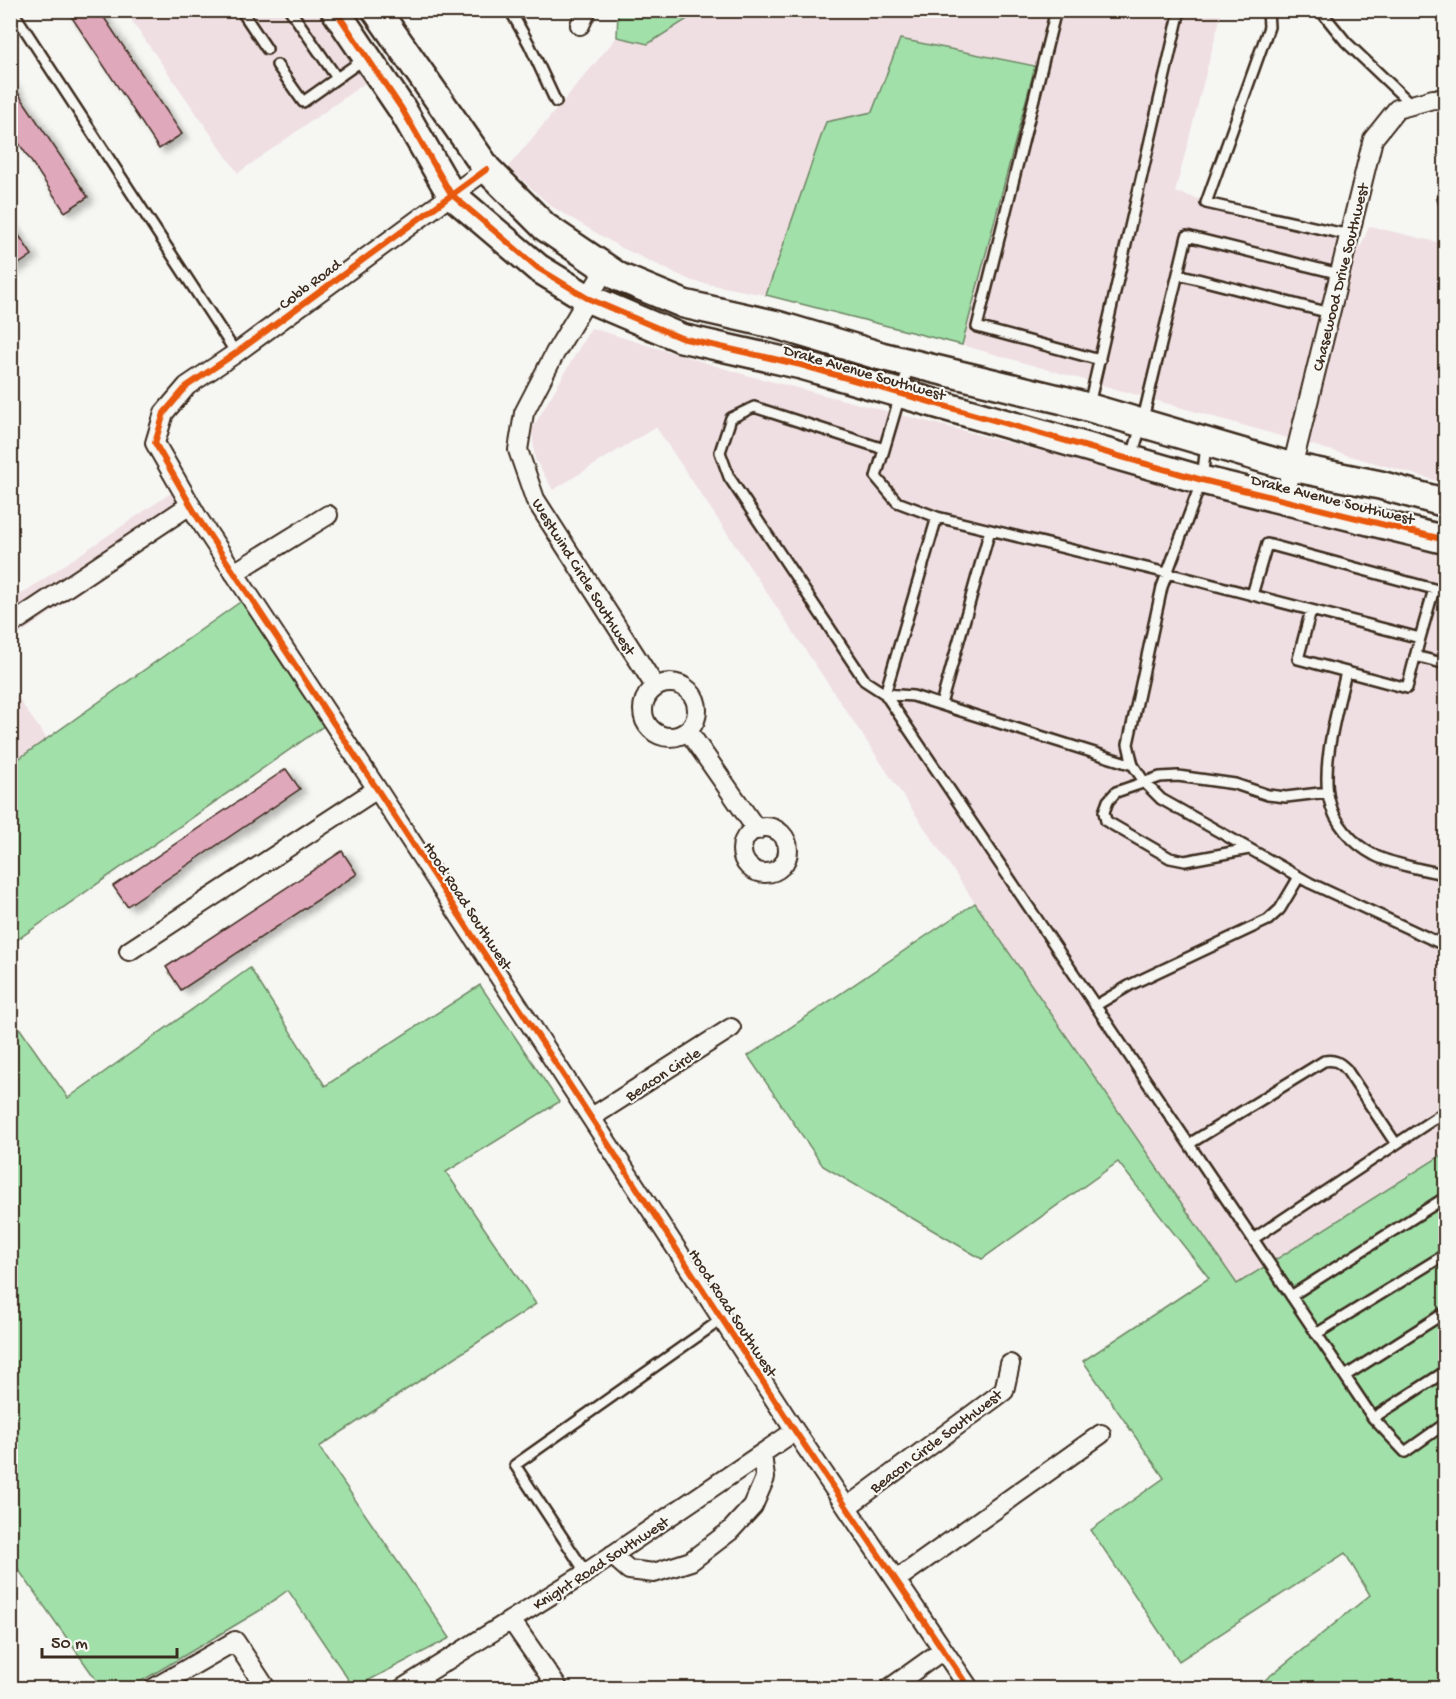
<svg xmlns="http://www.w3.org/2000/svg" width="1456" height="1699" font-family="'Gochi Hand',sans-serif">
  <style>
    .built { fill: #efdfe2 }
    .green { fill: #a1e0a9; stroke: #6e8564; stroke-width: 1.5 }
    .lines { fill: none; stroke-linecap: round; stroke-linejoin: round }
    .stream { stroke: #6a9492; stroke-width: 5 }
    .building { fill: #e0a8bb; stroke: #3b2a1e; stroke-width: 1.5; filter: url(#shadow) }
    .lane-casing { stroke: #3b2a1e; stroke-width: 14 }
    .street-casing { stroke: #3b2a1e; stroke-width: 22 }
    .secondary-casing { stroke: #3b2a1e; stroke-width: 32 }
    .lane { stroke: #f6f6f2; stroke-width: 9 }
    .street { stroke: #f6f6f2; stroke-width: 18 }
    .secondary { stroke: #f6f6f2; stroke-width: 27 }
    .cycleway-casing { stroke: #f6f6f2; stroke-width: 10 }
    .cycleway { stroke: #e8590c; stroke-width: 6 }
    .labels { text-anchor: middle; stroke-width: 4.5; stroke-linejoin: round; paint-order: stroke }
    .street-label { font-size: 16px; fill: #3b2a1e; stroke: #f6f6f2 }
  </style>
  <defs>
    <filter id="shadow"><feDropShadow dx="6" dy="4" stdDeviation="3" flood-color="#0004"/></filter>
  </defs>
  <rect width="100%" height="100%" fill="#f6f6f2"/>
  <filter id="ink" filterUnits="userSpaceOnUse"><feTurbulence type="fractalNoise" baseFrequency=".0167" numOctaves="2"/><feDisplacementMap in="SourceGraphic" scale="12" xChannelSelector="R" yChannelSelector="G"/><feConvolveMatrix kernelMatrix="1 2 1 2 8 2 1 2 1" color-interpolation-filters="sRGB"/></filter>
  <g filter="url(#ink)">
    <!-- built -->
    <path class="built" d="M 125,11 L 317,11 L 365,83 L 238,173 Z
      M 700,11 L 1222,11 L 1175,192 L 1361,246 L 1369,226 L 1445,244 L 1445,483 L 962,345 L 1034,65 L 900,39 L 872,112 L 826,123 L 766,295 L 692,281 L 620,247 L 551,206 L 508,167 L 617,37 L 649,44 Z
      M 591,328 L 746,375 L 1445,555 L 1445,1153 L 1237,1284 L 975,903 L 656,427 L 553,490 L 535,459 L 532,429 Z
      M 171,493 L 188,518 L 11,640 L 11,601 Z
      M 10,687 L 47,739 L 11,765 L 10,765 Z"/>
    <!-- green -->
    <path class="green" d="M 618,11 L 618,10 L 700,11 L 648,44 L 617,37 Z
      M 900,39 L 1035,66 L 962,345 L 766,295 L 826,122 L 872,112 Z
      M 243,600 L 325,725 L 11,944 L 10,765 Z
      M 975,903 L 1237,1284 L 1445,1153 L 1445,1688 L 1255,1688 L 1370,1595 L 1345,1553 L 1179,1661 L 1091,1530 L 1164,1478 L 1083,1361 L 1209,1278 L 1118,1162 L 982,1259 L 823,1166 L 748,1056 Z
      M 250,968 L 325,1086 L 480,985 L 559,1102 L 446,1172 L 536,1304 L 319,1447 L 450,1638 L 354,1688 L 288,1590 L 259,1611 L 130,1688 L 102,1688 L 11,1559 L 11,1016 L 68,1098 Z"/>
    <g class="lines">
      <!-- stream -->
      <path class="stream" d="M 1446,1604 L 1446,1607"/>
    </g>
    <!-- building -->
    <path class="building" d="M 67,10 L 99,10 L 182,134 L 159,149 Z
      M 10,81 L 88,197 L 65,212 L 10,130 Z
      M 10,222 L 32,255 L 10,270 Z
      M 286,769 L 300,789 L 127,906 L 113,886 Z
      M 342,851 L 357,874 L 181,990 L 166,967 Z"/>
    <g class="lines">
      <defs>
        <path id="lane" d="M 12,10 L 236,353
          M 241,10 L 267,49
          M 290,10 L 337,78
          M 510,10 L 529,44 L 556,102
          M 1056,10 L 977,327 L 1100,360
          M 1268,10 L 1269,27 L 1206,203 L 1349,235
          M 1320,10 L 1346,42 L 1412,105
          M 277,65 L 303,102 L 364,59
          M 1446,186 L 1443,197 L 1446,208
          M 1178,274 L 1330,313
          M 909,365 L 876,477 L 897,502 L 937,517 L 1167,573 L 1420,638 L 1407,688 L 1298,659 L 1311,610
          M 1089,405 L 1180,10
          M 1206,445 L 1202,480 L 1162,587 L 1128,744 L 1133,765 L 1145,783 L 1161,799 L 1310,883 L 1446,946
          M 884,449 L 754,407 L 731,418 L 720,452 L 729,477 L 865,681 L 885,694 L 1253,1239 L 1446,1111
          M 1132,456 L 1142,423 L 1187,236 L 1340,274
          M 937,517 L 885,694 L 913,696 L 1133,765
          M 1252,595 L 1267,544 L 1434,589 L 1420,638
          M 1415,656 L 1446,664
          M 1346,672 C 1338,707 1321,764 1329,799 C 1334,823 1353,844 1374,855 C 1386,862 1431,872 1446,874
          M 941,704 L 990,530
          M 1249,849 L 1185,861 L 1170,858 L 1106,821 L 1104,812 L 1108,801 L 1116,792 L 1160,777 L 1178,776 L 1235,784 L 1268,795 L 1286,797 L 1328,792
          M 1095,1006 L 1132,984 L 1268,920 L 1280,909 L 1299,877
          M 1189,1144 L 1324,1061 C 1334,1059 1339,1062 1346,1069 L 1396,1144
          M 1253,1239 L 1373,1418 L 1405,1452 L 1446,1423
          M 1291,1296 L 1446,1197
          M 1316,1334 L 1446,1254
          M 1345,1376 L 1446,1312
          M 1373,1418 L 1446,1371
          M 586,1573 L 515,1465 L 722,1319"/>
        <path id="street" d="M 580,25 L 587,10
          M 487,169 L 236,353 L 187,386 L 164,413 L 155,443 L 198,518 L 377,789 L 795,1431 L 969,1688
          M 606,268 L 555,353 L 524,413 L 518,450 L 535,499 L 655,686
          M 1284,500 L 1373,139 L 1397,109 L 1433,99 L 1446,100
          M 234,573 L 328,515
          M 10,625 L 190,505
          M643 710a27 27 0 1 1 54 0a27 27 0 1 1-54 0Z
          M 688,731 L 757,830
          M742 850a23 23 0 1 1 46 0a23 23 0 1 1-46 0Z
          M 129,951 L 377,789
          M 592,1117 L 731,1028
          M 847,1507 L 1004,1391 L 1010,1364
          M 612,1555 L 629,1570 L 654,1573 L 691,1561 L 730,1531 L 753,1506 L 765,1478 L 762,1454
          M 896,1580 L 1101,1434
          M 511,1620 L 558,1688
          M 154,1688 L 235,1641 L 266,1688
          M 403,1688 L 586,1573 L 795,1431
          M 890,1688 L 943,1650"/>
        <path id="secondary" d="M 335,10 L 402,109 L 451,194 L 538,268 L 587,298 L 681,338 L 801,365 L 1202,480 L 1446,540
          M 376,10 L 487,169 L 545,227 L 619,277 L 684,304 L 777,325 L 881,356 L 1063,400 L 1292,467 L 1380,485 L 1446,503"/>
      </defs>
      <!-- lane casing -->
      <use href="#lane" class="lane-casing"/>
      <!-- street casing -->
      <use href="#street" class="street-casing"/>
      <!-- secondary casing -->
      <use href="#secondary" class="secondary-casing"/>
      <!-- lane -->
      <use href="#lane" class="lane"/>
      <!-- street -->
      <use href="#street" class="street"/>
      <!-- secondary -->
      <use href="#secondary" class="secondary"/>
      <defs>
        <path id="cycleway" d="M 335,10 L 402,109 L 451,194 L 538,268 L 587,298 L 681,338 L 801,365 L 1202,480 L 1446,540
          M 487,169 L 236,353 L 187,386 L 164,413 L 155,443 L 198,518 L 377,789 L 795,1431 L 969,1688"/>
      </defs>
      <!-- cycleway casing -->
      <use href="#cycleway" class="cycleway-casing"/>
      <!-- cycleway -->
      <use href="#cycleway" class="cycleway"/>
    </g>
  </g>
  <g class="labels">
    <!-- street labels -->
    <g class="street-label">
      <text transform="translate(1339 277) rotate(-76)" y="6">Chasewood Drive Southwest</text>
      <text transform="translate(309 283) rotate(-37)" y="6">Cobb Road</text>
      <text transform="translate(865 371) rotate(16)" y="6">Drake Avenue Southwest</text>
      <text transform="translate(1333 498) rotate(14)" y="6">Drake Avenue Southwest</text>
      <text transform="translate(585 576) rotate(58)" y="6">Westwind Circle Southwest</text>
      <text transform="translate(469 905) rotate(57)" y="6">Hood Road Southwest</text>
      <text transform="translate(662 1073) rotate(-33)" y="6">Beacon Circle</text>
      <text transform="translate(734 1312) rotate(57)" y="6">Hood Road Southwest</text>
      <text transform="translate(935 1440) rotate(-37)" y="6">Beacon Circle Southwest</text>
      <text transform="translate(600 1562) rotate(-33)" y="6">Knight Road Southwest</text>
    </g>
  </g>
  <!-- margin -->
  <rect width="1456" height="1699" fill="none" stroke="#f6f6f2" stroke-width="36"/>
  <rect x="18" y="18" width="1420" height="1663" fill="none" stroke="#3b2a1e" stroke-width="2" filter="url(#ink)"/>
  <!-- scale -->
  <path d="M42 1648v9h135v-9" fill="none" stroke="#3b2a1e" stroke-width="3"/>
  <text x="51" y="1648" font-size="18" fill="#3b2a1e" stroke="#f6f6f2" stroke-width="4.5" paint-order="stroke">50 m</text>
</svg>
